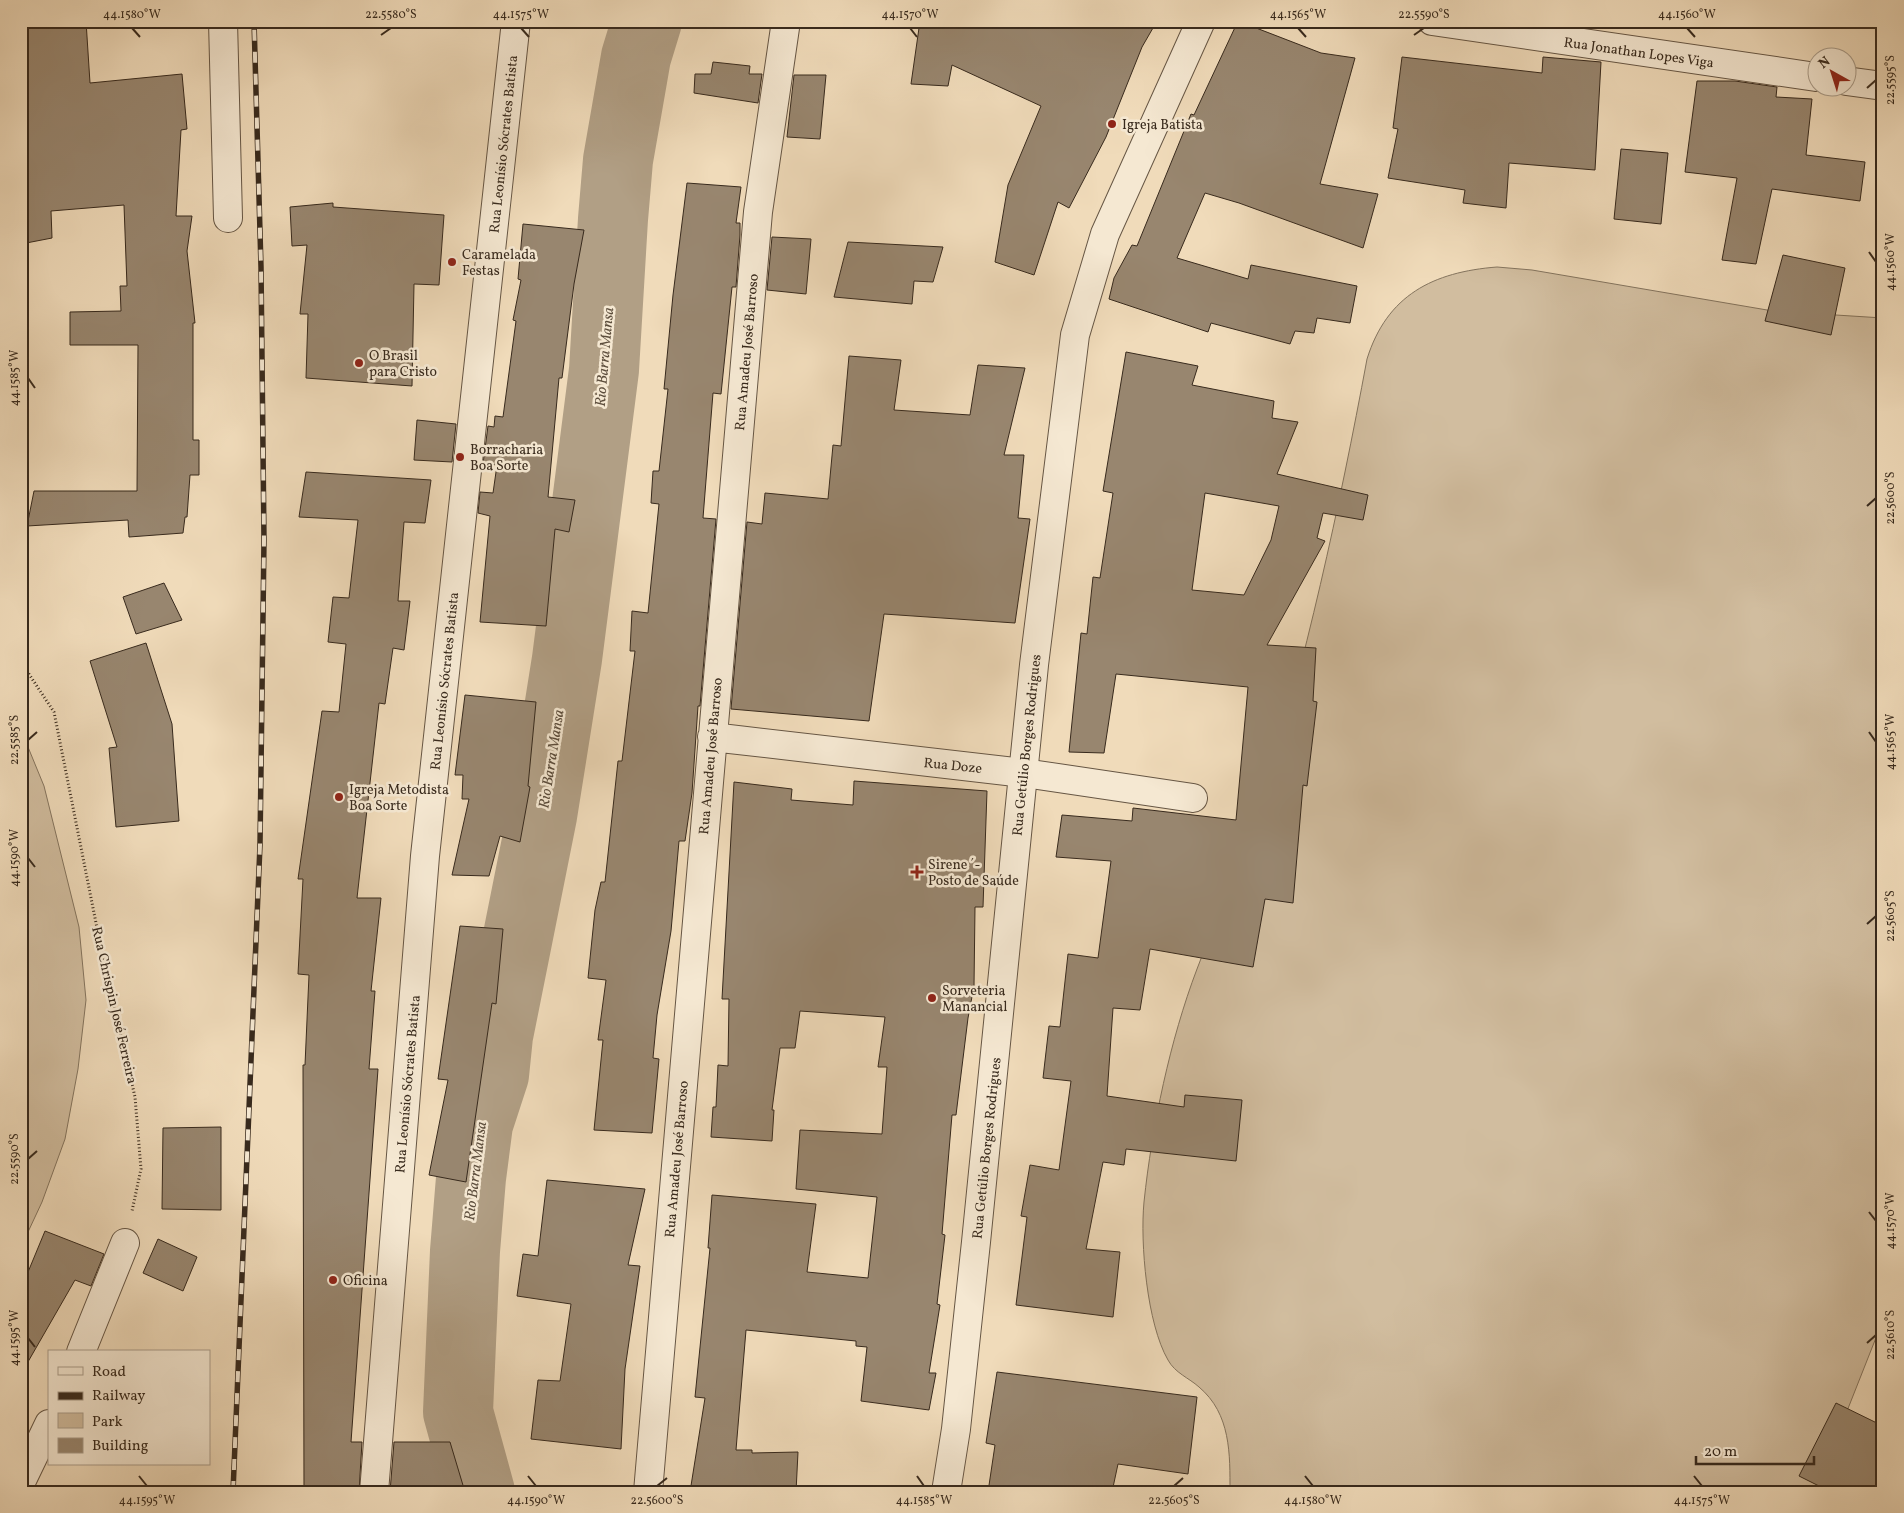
<svg xmlns="http://www.w3.org/2000/svg" width="1904" height="1513" font-family="Vollkorn,serif">
  <style>
    .green { fill: #d1bd9f; stroke: #84745e }
    .lines { fill: none; stroke-linecap: round; stroke-linejoin: round }
    .river { stroke: #b19f85; stroke-width: 70 }
    .building { fill: #98866f; stroke: #382a1d; fill-rule: evenodd }
    .minor-casing { stroke: #665644; stroke-width: 30 }
    .tertiary-casing { stroke: #665644; stroke-width: 30 }
    .path { stroke: #382a1d; stroke-width: 3; stroke-dasharray: 1 2.5; stroke-linecap: butt }
    .minor { stroke: #f5e8d2; stroke-width: 28 }
    .tertiary { stroke: #f5e8d2; stroke-width: 28 }
    .rail-casing { stroke: #382a1d; stroke-width: 5.5 }
    .rail { stroke: #f5e8d2; stroke-width: 4; stroke-dasharray: 11; stroke-linecap: butt }
    .ticks { fill: none; stroke: #382a1d; stroke-width: 2 }
    .poi-dot { fill: #8f2418; stroke: #f5e8d2; stroke-width: 2 }
    .labels { text-anchor: middle; stroke-width: 5; stroke-linejoin: round; paint-order: stroke }
    .street-label { font-size: 14px; fill: #382a1d; stroke: #f5e8d2 }
    .poi-label { font-size: 14px; fill: #382a1d; stroke: #f5e8d2; text-anchor: start }
    .water-label { font-size: 15px; font-style: italic; fill: #5c4d3c; stroke: #f5e8d2 }
    .neatline { fill: none; stroke: #382a1d; stroke-width: 2 }
    .ticks-label { font-size: 12px; text-anchor: middle; fill: #382a1d }
  </style>
  <rect width="100%" height="100%" fill="#f0dbba"/>
  <filter id="stains"><feTurbulence type="fractalNoise" baseFrequency=".004" numOctaves="4"/><feColorMatrix values="0 0 0 0 .2 0 0 0 0 .09 0 0 0 0 .02 0 0 0 .5 -.17"/></filter>
  <radialGradient id="worn" r=".72"><stop offset=".6" stop-color="#630" stop-opacity="0"/><stop offset="1" stop-color="#630" stop-opacity=".3"/></radialGradient>
  <!-- green -->
  <path class="green" d="M 1497,267 L 1532,270 L 1773,311 L 1883,318 L 1883,1320 L 1815,1492 L 1230,1492 C 1230,1454 1231,1414 1199,1387 C 1189,1378 1175,1373 1168,1360 C 1147,1324 1140,1243 1144,1202 C 1152,1126 1170,1040 1197,969 C 1217,915 1244,862 1261,807 C 1306,660 1339,510 1367,359 C 1387,295 1433,272 1497,267 Z
    M 21,730 L 44,786 L 79,927 L 86,1000 L 78,1069 L 65,1139 L 42,1202 L 21,1247 Z"/>
  <g class="lines">
    <!-- river -->
    <path class="river" d="M 480,1492 L 458,1412 L 465,1251 L 471,1178 L 478,1124 L 494,1075 L 498,1036 L 542,816 L 567,659 L 604,370 L 613,219 L 618,160 L 636,57 L 647,21"/>
  </g>
  <!-- building -->
  <path class="building" d="M 21,21 L 86,21 L 90,83 L 182,74 L 187,129 L 181,130 L 176,216 L 192,216 L 187,251 L 195,323 L 193,323 L 193,440 L 199,440 L 199,475 L 190,475 L 187,517 L 185,517 L 183,533 L 129,537 L 128,520 L 27,526 L 34,491 L 137,491 L 138,345 L 70,345 L 70,312 L 121,311 L 120,286 L 127,286 L 124,205 L 51,211 L 52,238 L 21,244 L 21,126 L 24,126 L 21,91 L 25,91 Z
    M 920,21 L 1157,21 L 1142,47 L 1106,137 L 1069,208 L 1058,202 L 1034,275 L 995,262 L 1008,185 L 1041,106 L 952,65 L 948,86 L 911,84 Z
    M 1238,21 L 1321,53 L 1355,58 L 1320,184 L 1378,194 L 1363,248 L 1239,203 L 1205,193 L 1177,258 L 1248,279 L 1251,265 L 1357,286 L 1350,323 L 1317,318 L 1314,333 L 1295,331 L 1290,344 L 1211,323 L 1208,332 L 1109,299 L 1114,278 L 1132,245 L 1137,246 L 1191,114 L 1194,115 Z
    M 1402,57 L 1542,73 L 1543,57 L 1601,62 L 1595,170 L 1509,163 L 1506,208 L 1463,203 L 1465,190 L 1388,178 L 1398,129 L 1393,128 Z
    M 713,62 L 750,66 L 749,74 L 762,74 L 758,103 L 694,93 L 695,74 L 711,74 Z
    M 794,75 L 826,75 L 820,139 L 787,137 Z
    M 1697,81 L 1735,81 L 1777,87 L 1776,97 L 1812,99 L 1806,155 L 1865,162 L 1860,201 L 1772,189 L 1756,264 L 1722,260 L 1737,178 L 1685,172 Z
    M 1621,149 L 1668,153 L 1661,224 L 1614,219 Z
    M 687,183 L 741,187 L 736,223 L 740,223 L 740,235 L 736,287 L 732,287 L 721,394 L 713,393 L 703,518 L 716,519 L 700,706 L 698,706 L 692,793 L 685,841 L 679,841 L 671,931 L 657,1015 L 653,1058 L 659,1059 L 652,1133 L 594,1130 L 603,1040 L 598,1040 L 606,980 L 588,978 L 595,910 L 601,882 L 605,882 L 618,761 L 622,761 L 635,651 L 630,651 L 632,611 L 648,613 L 659,504 L 651,503 L 653,471 L 659,471 L 668,389 L 664,389 L 673,295 Z
    M 333,203 L 333,207 L 444,215 L 439,285 L 414,284 L 412,386 L 306,378 L 308,314 L 300,314 L 307,245 L 292,246 L 290,207 Z
    M 523,224 L 584,230 L 574,284 L 562,378 L 559,378 L 548,497 L 575,500 L 569,532 L 555,529 L 546,626 L 480,622 L 490,516 L 478,513 L 480,492 L 493,493 L 497,465 L 483,464 L 488,426 L 494,427 L 495,416 L 503,417 L 516,321 L 513,320 L 521,280 L 518,279 Z
    M 772,237 L 811,239 L 806,294 L 767,290 Z
    M 848,242 L 943,247 L 933,282 L 914,281 L 912,304 L 834,297 Z
    M 1783,255 L 1845,268 L 1831,335 L 1765,321 Z
    M 1126,352 L 1198,366 L 1192,385 L 1274,401 L 1272,418 L 1298,422 L 1277,474 L 1368,495 L 1363,520 L 1323,513 L 1317,538 L 1325,541 L 1267,645 L 1316,648 L 1313,701 L 1317,702 L 1307,786 L 1303,785 L 1293,903 L 1265,899 L 1253,967 L 1150,949 L 1140,1010 L 1113,1008 L 1107,1096 L 1184,1107 L 1185,1095 L 1242,1100 L 1236,1161 L 1126,1149 L 1124,1165 L 1103,1162 L 1086,1249 L 1120,1252 L 1113,1317 L 1016,1305 L 1027,1217 L 1021,1216 L 1030,1165 L 1059,1170 L 1071,1081 L 1043,1078 L 1049,1026 L 1060,1027 L 1068,954 L 1098,958 L 1111,861 L 1056,857 L 1062,815 L 1132,821 L 1133,808 L 1236,820 L 1248,687 L 1116,674 L 1104,753 L 1069,752 L 1081,633 L 1087,634 L 1093,577 L 1100,578 L 1113,493 L 1103,491 ZM 1205,493 L 1279,506 L 1271,540 L 1244,595 L 1192,590 Z
    M 849,356 L 901,360 L 894,410 L 970,415 L 978,365 L 1025,368 L 1004,455 L 1024,455 L 1018,518 L 1030,519 L 1015,623 L 884,614 L 869,721 L 731,709 L 747,522 L 762,524 L 765,493 L 828,499 L 833,445 L 841,446 Z
    M 417,420 L 456,424 L 452,462 L 414,460 Z
    M 306,472 L 431,480 L 425,523 L 404,522 L 398,601 L 410,601 L 404,650 L 393,648 L 385,704 L 379,703 L 357,898 L 381,898 L 371,991 L 375,991 L 369,1069 L 378,1069 L 351,1442 L 362,1442 L 359,1492 L 304,1492 L 303,1065 L 305,1065 L 309,975 L 298,974 L 303,879 L 298,879 L 322,711 L 339,712 L 346,644 L 328,642 L 333,597 L 349,598 L 358,520 L 299,517 Z
    M 164,583 L 182,620 L 136,634 L 123,597 Z
    M 146,643 L 172,724 L 179,821 L 116,827 L 109,748 L 117,747 L 90,661 Z
    M 465,695 L 536,702 L 528,786 L 530,787 L 520,842 L 500,836 L 489,876 L 452,875 L 469,799 L 462,799 L 463,775 L 455,775 Z
    M 854,781 L 987,791 L 983,907 L 975,907 L 974,986 L 968,1018 L 956,1115 L 952,1115 L 942,1234 L 945,1235 L 937,1304 L 940,1305 L 929,1373 L 936,1373 L 929,1410 L 861,1401 L 867,1347 L 856,1346 L 856,1341 L 746,1330 L 736,1450 L 752,1450 L 752,1453 L 798,1452 L 796,1492 L 690,1492 L 705,1398 L 695,1397 L 710,1248 L 708,1248 L 712,1195 L 816,1204 L 807,1272 L 868,1278 L 877,1197 L 796,1189 L 800,1130 L 882,1134 L 887,1067 L 878,1067 L 885,1017 L 800,1011 L 795,1048 L 780,1048 L 772,1110 L 774,1110 L 772,1141 L 711,1137 L 713,1107 L 716,1107 L 718,1065 L 728,1066 L 729,999 L 722,999 L 734,782 L 792,789 L 791,800 L 853,805 Z
    M 460,926 L 503,929 L 496,1004 L 492,1003 L 466,1182 L 429,1175 L 448,1080 L 438,1079 Z
    M 221,1127 L 221,1210 L 162,1209 L 163,1128 Z
    M 547,1180 L 645,1189 L 628,1265 L 640,1266 L 625,1369 L 621,1449 L 531,1439 L 538,1380 L 560,1381 L 571,1304 L 517,1296 L 523,1254 L 538,1256 Z
    M 45,1231 L 104,1254 L 91,1286 L 75,1280 L 21,1374 L 21,1289 Z
    M 158,1239 L 197,1257 L 183,1291 L 143,1273 Z
    M 997,1372 L 1197,1397 L 1188,1474 L 1118,1464 L 1112,1492 L 988,1492 L 995,1445 L 986,1443 Z
    M 1836,1403 L 1883,1426 L 1883,1492 L 1831,1492 L 1799,1476 Z
    M 394,1442 L 450,1442 L 465,1492 L 390,1492 Z"/>
  <g class="lines">
    <defs>
      <path id="minor" d="M 223,21 L 228,218
        M 1432,21 L 1816,77
        M 1846,81 L 1883,86
        M 712,737 L 1024,773 L 1193,798
        M 81,1352 L 125,1243
        M 21,1482 L 49,1424
        M 648,1492 L 758,212 L 786,21"/>
      <path id="tertiary" d="M 374,1492 L 425,856 L 516,21
        M 946,1492 L 956,1429 L 976,1242 L 1034,665 L 1075,335 L 1105,234 L 1201,21"/>
    </defs>
    <!-- minor casing -->
    <use href="#minor" class="minor-casing"/>
    <!-- tertiary casing -->
    <use href="#tertiary" class="tertiary-casing"/>
    <!-- path -->
    <path class="path" d="M 21,662 L 54,712 L 100,943 L 135,1097 L 141,1169 L 132,1211"/>
    <!-- minor -->
    <use href="#minor" class="minor"/>
    <!-- tertiary -->
    <use href="#tertiary" class="tertiary"/>
    <defs>
      <path id="rail" d="M 233,1492 L 260,845 L 264,540 L 261,267 L 254,21"/>
    </defs>
    <!-- rail casing -->
    <use href="#rail" class="rail-casing"/>
    <!-- rail -->
    <use href="#rail" class="rail"/>
  </g>
  <!-- ticks -->
  <path class="ticks" d="M 132,28 L 140,37M 521,28 L 529,37M 910,28 L 917,37M 1298,28 L 1306,37M 1687,28 L 1695,37M 381,35 L 391,28M 1414,35 L 1424,28M 1867,88 L 1876,80M 1869,252 L 1876,262M 28,378 L 35,388M 1867,506 L 1876,498M 1869,732 L 1876,742M 28,740 L 37,732M 28,858 L 35,867M 1867,924 L 1876,916M 28,1159 L 37,1151M 1869,1212 L 1876,1221M 28,1338 L 35,1347M 1867,1343 L 1876,1335M 139,1476 L 147,1486M 528,1476 L 536,1486M 917,1476 L 924,1486M 1305,1476 L 1313,1486M 1694,1476 L 1702,1486M 657,1486 L 667,1478M 1174,1486 L 1183,1478"/>
  <!-- markers -->
  <g class="poi-dot">
    <circle cx="1112" cy="124" r="5"/>
    <circle cx="452" cy="262" r="5"/>
    <circle cx="359" cy="363" r="5"/>
    <circle cx="460" cy="457" r="5"/>
    <circle cx="339" cy="797" r="5"/>
    <path d="M914.5 864.5h5v5h5v5h-5v5h-5v-5h-5v-5h5z"/>
    <circle cx="932" cy="998" r="5"/>
    <circle cx="333" cy="1280" r="5"/>
  </g>
  <g class="labels">
    <!-- street labels -->
    <g class="street-label">
      <text transform="translate(1639 52) rotate(8)" y="5">Rua Jonathan Lopes Viga</text>
      <text transform="translate(503 144) rotate(-84)" y="5">Rua Leonísio Sócrates Batista</text>
      <text transform="translate(746 352) rotate(-85)" y="5">Rua Amadeu José Barroso</text>
      <text transform="translate(444 681) rotate(-84)" y="5">Rua Leonísio Sócrates Batista</text>
      <text transform="translate(1026 745) rotate(-84)" y="5">Rua Getúlio Borges Rodrigues</text>
      <text transform="translate(710 756) rotate(-85)" y="5">Rua Amadeu José Barroso</text>
      <text transform="translate(953 765) rotate(6)" y="5">Rua Doze</text>
      <text transform="translate(115 1005) rotate(77)" y="5">Rua Chrispin José Ferreira</text>
      <text transform="translate(407 1084) rotate(-85)" y="5">Rua Leonísio Sócrates Batista</text>
      <text transform="translate(986 1148) rotate(-84)" y="5">Rua Getúlio Borges Rodrigues</text>
      <text transform="translate(676 1159) rotate(-85)" y="5">Rua Amadeu José Barroso</text>
    </g>
    <!-- poi labels -->
    <g class="poi-label">
      <text x="1122" y="129">Igreja Batista</text>
      <text x="462" y="259">Caramelada<tspan x="462" dy="16">Festas</tspan></text>
      <text x="369" y="360">O Brasil<tspan x="369" dy="16">para Cristo</tspan></text>
      <text x="470" y="454">Borracharia<tspan x="470" dy="16">Boa Sorte</tspan></text>
      <text x="349" y="794">Igreja Metodista<tspan x="349" dy="16">Boa Sorte</tspan></text>
      <text x="928" y="869">Sirene ´-<tspan x="928" dy="16">Posto de Saúde</tspan></text>
      <text x="942" y="995">Sorveteria<tspan x="942" dy="16">Manancial</tspan></text>
      <text x="343" y="1285">Oficina</text>
    </g>
    <!-- water labels -->
    <g class="water-label">
      <text transform="translate(604 357) rotate(-85)" y="5">Rio Barra Mansa</text>
      <text transform="translate(551 759) rotate(-81)" y="5">Rio Barra Mansa</text>
      <text transform="translate(475 1171) rotate(-83)" y="5">Rio Barra Mansa</text>
    </g>
  </g>
  <!-- margin -->
  <rect width="1904" height="1513" fill="none" stroke="#f0dbba" stroke-width="55"/>
  <!-- legend -->
  <rect x="48" y="1350" width="162" height="115" fill="#f5e8d2" stroke="#a99c8a"/>
  <rect x="58" y="1367" width="25" height="8" fill="#f5e8d2" stroke="#a99c8a"/>
  <text x="92" y="1376" font-size="15" fill="#382a1d">Road</text>
  <rect x="58" y="1392" width="25" height="8" fill="#382a1d" stroke="#a99c8a"/>
  <text x="92" y="1400" font-size="15" fill="#382a1d">Railway</text>
  <rect x="58" y="1413" width="25" height="15" fill="#d1bd9f" stroke="#a99c8a"/>
  <text x="92" y="1426" font-size="15" fill="#382a1d">Park</text>
  <rect x="58" y="1438" width="25" height="15" fill="#98866f" stroke="#a99c8a"/>
  <text x="92" y="1450" font-size="15" fill="#382a1d">Building</text>
  <!-- north arrow -->
  <g transform="translate(1832 72) rotate(321)"><circle r="24" fill="#f5e8d2" stroke="#a99c8a"/>
  <path d="M0-4L9 19L0 12L-9 19Z" fill="#8f2418"/>
  <text y="-8" font-size="14" font-weight="bold" text-anchor="middle" fill="#382a1d">N</text>
  </g>
  <!-- scale -->
  <path d="M1696 1456v8h118v-8" fill="none" stroke="#382a1d" stroke-width="2.5"/>
  <text x="1704" y="1456" font-size="15" fill="#382a1d" stroke="#f5e8d2" stroke-width="4" paint-order="stroke">20 m</text>
  <rect x="28" y="28" width="1848" height="1458" class="neatline"/>
  <g class="ticks-label">
    <text x="132" y="18">44.1580°W</text>
    <text x="391" y="18">22.5580°S</text>
    <text x="521" y="18">44.1575°W</text>
    <text x="910" y="18">44.1570°W</text>
    <text x="1298" y="18">44.1565°W</text>
    <text x="1424" y="18">22.5590°S</text>
    <text x="1687" y="18">44.1560°W</text>
    <text transform="translate(1890 80) rotate(-90)" y="4">22.5595°S</text>
    <text transform="translate(1890 262) rotate(-90)" y="4">44.1560°W</text>
    <text transform="translate(14 378) rotate(-90)" y="4">44.1585°W</text>
    <text transform="translate(1890 498) rotate(-90)" y="4">22.5600°S</text>
    <text transform="translate(14 740) rotate(-90)" y="4">22.5585°S</text>
    <text transform="translate(1890 742) rotate(-90)" y="4">44.1565°W</text>
    <text transform="translate(14 858) rotate(-90)" y="4">44.1590°W</text>
    <text transform="translate(1890 916) rotate(-90)" y="4">22.5605°S</text>
    <text transform="translate(14 1159) rotate(-90)" y="4">22.5590°S</text>
    <text transform="translate(1890 1221) rotate(-90)" y="4">44.1570°W</text>
    <text transform="translate(1890 1335) rotate(-90)" y="4">22.5610°S</text>
    <text transform="translate(14 1338) rotate(-90)" y="4">44.1595°W</text>
    <text x="147" y="1504">44.1595°W</text>
    <text x="536" y="1504">44.1590°W</text>
    <text x="657" y="1504">22.5600°S</text>
    <text x="924" y="1504">44.1585°W</text>
    <text x="1174" y="1504">22.5605°S</text>
    <text x="1313" y="1504">44.1580°W</text>
    <text x="1702" y="1504">44.1575°W</text>
  </g>
  <rect width="100%" height="100%" filter="url(#stains)"/>
  <rect width="100%" height="100%" fill="url(#worn)"/>
</svg>
